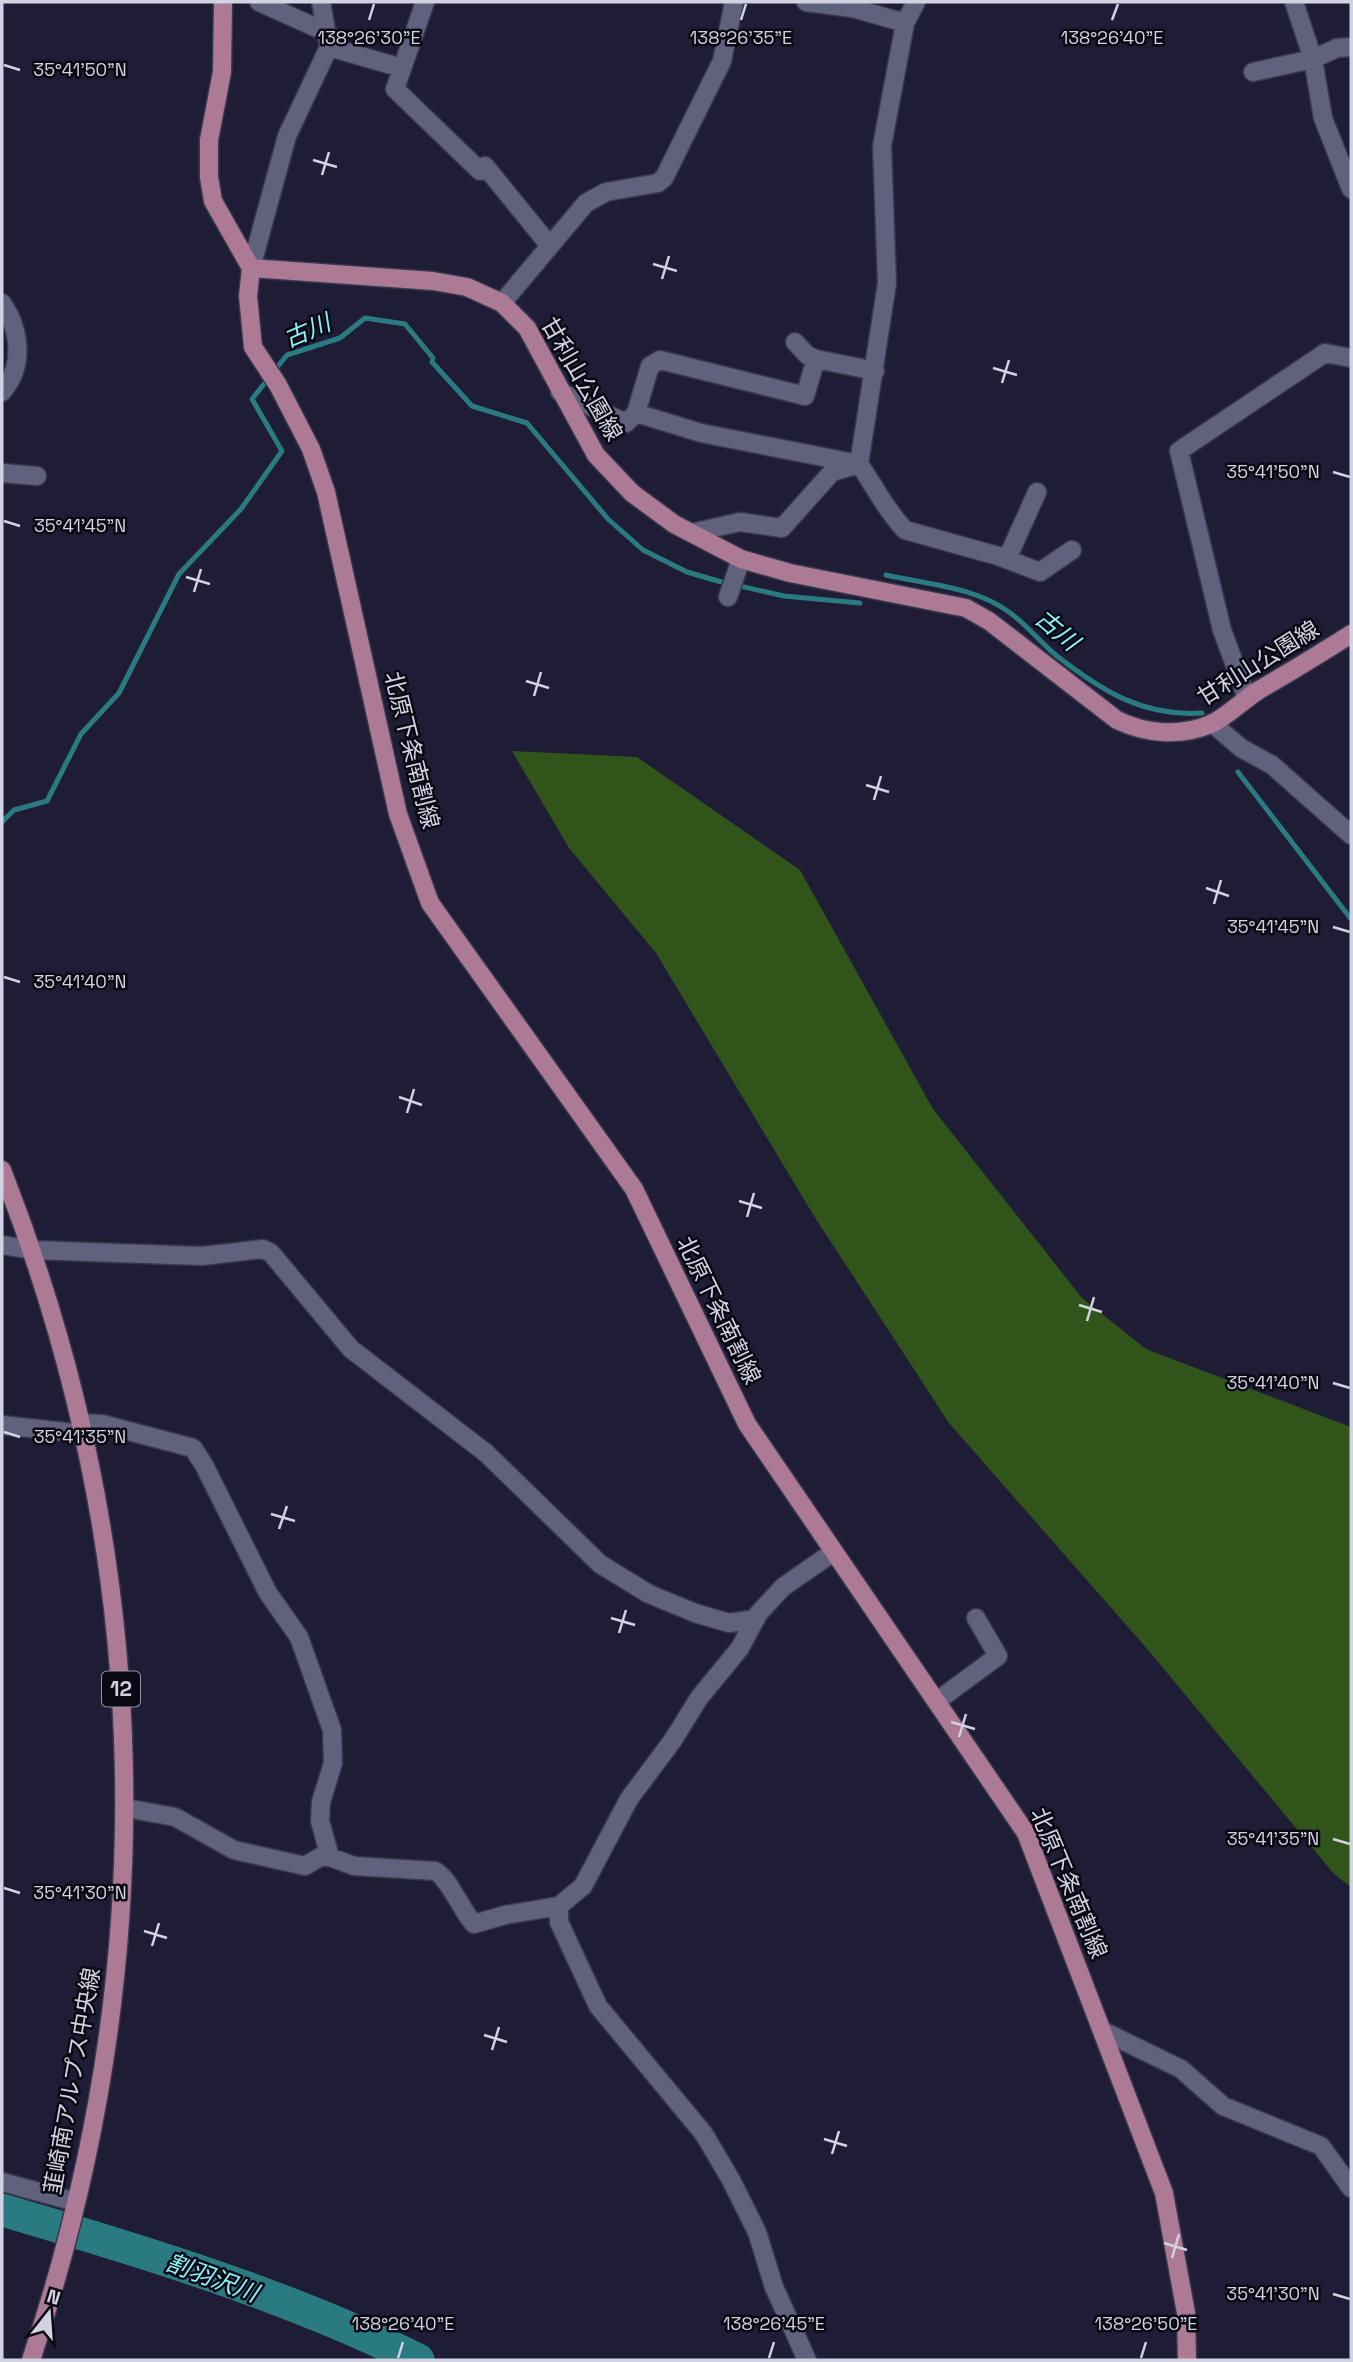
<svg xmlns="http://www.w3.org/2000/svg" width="1353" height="2362" font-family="'Space Grotesk','Noto Sans JP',sans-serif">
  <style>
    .forest { fill: #31541b }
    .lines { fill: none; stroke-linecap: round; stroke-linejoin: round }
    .stream { stroke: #2a7a81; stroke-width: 5 }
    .river { stroke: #2a7a81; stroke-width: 33 }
    .minor-casing { stroke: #38384c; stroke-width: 21 }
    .major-casing { stroke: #38384c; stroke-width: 21 }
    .minor { stroke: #60617c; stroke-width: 18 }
    .major { stroke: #ad7a95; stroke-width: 18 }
    .ticks { fill: none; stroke: #d1d2e2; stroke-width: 2.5 }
    .labels { text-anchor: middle; stroke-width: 5; stroke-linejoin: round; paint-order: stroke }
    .shield { fill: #090913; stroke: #9596a4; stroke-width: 2 }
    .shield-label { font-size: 21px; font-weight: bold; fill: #d1d2e2 }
    .street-label { font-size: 23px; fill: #d1d2e2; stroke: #090913 }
    .water-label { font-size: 24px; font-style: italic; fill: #88f4fd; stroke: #090913 }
    .ticks-label { font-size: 18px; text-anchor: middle; fill: #d1d2e2; stroke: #090913; stroke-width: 5; stroke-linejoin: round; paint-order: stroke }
  </style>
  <rect width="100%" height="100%" fill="#1e1d35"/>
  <!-- forest -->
  <path class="forest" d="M 512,751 L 637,757 L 800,870 L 933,1109 L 1082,1298 L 1146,1349 L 1351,1427 L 1351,1887 L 1334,1874 L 1149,1651 L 949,1423 L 814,1216 L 656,953 L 569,848 Z"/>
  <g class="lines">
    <!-- stream -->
    <path class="stream" d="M 274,371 L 287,355 L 340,338 L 365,318 L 405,324 L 433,358 L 432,362 L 472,406 L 527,423 L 608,519 L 643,550 L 687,572 L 718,581 L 784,596 L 860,603
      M 886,575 C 926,584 975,587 1009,612 C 1026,624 1040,642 1057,656 C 1102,691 1143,717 1202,713
      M 1238,772 L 1351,919
      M 2,822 L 14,810 L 47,801 L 81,734 L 119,693 L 179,574 L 241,509 L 282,451 L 252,399 L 268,379"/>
    <!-- river -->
    <path class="river" d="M 2,2210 C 139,2250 290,2296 418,2360"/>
    <defs>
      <path id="minor" d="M 259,2 L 328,33
        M 425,2 L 395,89 L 480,171
        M 806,2 L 853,8 L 905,23
        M 329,47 L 402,68
        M 1351,47 L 1337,48 L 1313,59 L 1323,118 L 1351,189
        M 1253,72 L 1313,59 L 1294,2
        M 485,166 L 550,246
        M 251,268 L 287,136 L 329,47 L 321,2
        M 2,303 C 20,329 25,366 2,392
        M 502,303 L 586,203 L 606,192 L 658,183 L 664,178 L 722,61 L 734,2
        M 795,342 L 807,355 L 816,359
        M 560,392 L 626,423 L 636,413 L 701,433 L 859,464 L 887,283 L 882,146 L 905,23 L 916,2
        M 636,413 L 650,366 L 660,360 L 805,396 L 816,359 L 875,371
        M 2,473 L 37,476
        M 691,533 L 740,522 L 782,528 L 832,472 L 859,464 C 874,485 887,512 905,530 L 998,556 L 1040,572 L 1072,550
        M 1007,559 L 1037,492
        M 728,597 L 741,559
        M 1247,698 L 1222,630 L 1179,451 L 1325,353 L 1351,358
        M 1212,723 L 1241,748 L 1272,765 L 1351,835
        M 2,1245 L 33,1250 L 202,1256 L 263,1249 L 271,1253 L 351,1349 L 486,1453 L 600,1564 L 649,1594 L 695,1613 L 729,1623 L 756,1619
        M 82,1423 L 102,1424 L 193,1448 L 204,1465 L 268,1593 L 299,1637 L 332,1730 L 333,1763 L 321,1802 L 320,1821 L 330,1857
        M 2,1425 L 84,1434
        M 937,1701 L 998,1656 L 976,1618
        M 126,1808 L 175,1817 L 234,1850 L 305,1866 L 320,1857 L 330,1857 L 354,1866 L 435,1871 C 449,1878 461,1910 474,1924 L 505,1915 L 559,1906 L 583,1886 L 629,1799 L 673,1740 L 699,1698 L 740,1648 L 758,1614 L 783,1587 L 832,1553
        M 559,1906 L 559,1922 L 598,2006 L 704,2134 L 731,2180 L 757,2232 L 774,2287 L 807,2360
        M 1103,2031 L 1181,2069 L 1223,2106 L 1321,2146 L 1351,2188
        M 2,2182 L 76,2202"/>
      <path id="major" d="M 223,2 L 222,72 L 209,140 L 209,177 L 213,201 L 251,268 L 433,281 L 467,287 L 502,303 L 527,328 L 596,455 L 632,493 L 674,524 L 741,559 L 790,573 L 966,608 L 989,621 L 1117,720 C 1146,734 1180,737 1211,724 C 1228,716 1243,700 1259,690 C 1290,672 1321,653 1351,634
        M 251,268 L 248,296 L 253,347 L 278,385 L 311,449 L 326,492 L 398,814 L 430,903 L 634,1189 L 747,1424 L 1026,1833 L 1164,2193 L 1186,2313 L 1187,2360
        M 2,1170 C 155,1560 164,1963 31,2360"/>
    </defs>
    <!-- minor casing -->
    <use href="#minor" class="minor-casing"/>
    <!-- major casing -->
    <use href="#major" class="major-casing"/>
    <!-- minor -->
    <use href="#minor" class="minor"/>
    <!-- major -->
    <use href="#major" class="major"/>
  </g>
  <!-- ticks -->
  <path class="ticks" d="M 369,20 L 374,4M 741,20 L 746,4M 1112,20 L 1118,4M 4,65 L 20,70M 313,160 L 337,167M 322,175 L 329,152M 653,264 L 677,271M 662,279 L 669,256M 993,368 L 1017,375M 1002,383 L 1009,360M 1333,472 L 1350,477M 4,521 L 20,526M 186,577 L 210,584M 194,592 L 201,569M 526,681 L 549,688M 534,696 L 541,672M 866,785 L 889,792M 874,800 L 881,776M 1206,888 L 1229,896M 1214,904 L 1221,880M 1333,927 L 1350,932M 4,977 L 20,982M 399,1097 L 422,1105M 407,1113 L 414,1089M 739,1201 L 762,1208M 747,1217 L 754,1193M 1079,1305 L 1102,1312M 1087,1321 L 1094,1297M 1333,1383 L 1350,1388M 4,1432 L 20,1437M 271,1514 L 295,1521M 279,1529 L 287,1506M 611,1618 L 635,1625M 619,1633 L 626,1610M 951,1722 L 975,1729M 959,1737 L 966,1714M 1333,1839 L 1350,1844M 4,1888 L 20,1893M 144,1931 L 167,1938M 152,1946 L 159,1923M 484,2035 L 507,2042M 492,2050 L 499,2027M 824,2139 L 847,2146M 832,2154 L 839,2131M 1164,2243 L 1187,2250M 1172,2258 L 1179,2234M 1333,2294 L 1350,2299M 398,2358 L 403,2342M 769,2358 L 774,2342M 1141,2358 L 1146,2342"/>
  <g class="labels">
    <!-- shield labels -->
    <rect class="shield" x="102" y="1671.5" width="38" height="35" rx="5"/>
    <g class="shield-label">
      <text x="121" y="1696">12</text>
    </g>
    <!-- street labels -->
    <g class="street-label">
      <text transform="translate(582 379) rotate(60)" y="8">甘利山公園線</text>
      <text transform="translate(1258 663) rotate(-32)" y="8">甘利山公園線</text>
      <text transform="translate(412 750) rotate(76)" y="8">北原下条南割線</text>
      <text transform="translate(719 1310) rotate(64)" y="8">北原下条南割線</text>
      <text transform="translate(1069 1883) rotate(67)" y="8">北原下条南割線</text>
      <text transform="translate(72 2081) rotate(-80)" y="8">韮崎南アルプス中央線</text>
    </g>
    <!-- water labels -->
    <g class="water-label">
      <text transform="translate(307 331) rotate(-23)" y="8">古川</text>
      <text transform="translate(1057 630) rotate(40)" y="8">古川</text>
      <text transform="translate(212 2278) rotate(20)" y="8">割羽沢川</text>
    </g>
  </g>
  <g class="ticks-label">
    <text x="369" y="44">138°26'30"E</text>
    <text x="741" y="44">138°26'35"E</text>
    <text x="1112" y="44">138°26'40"E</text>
    <text x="80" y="76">35°41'50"N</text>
    <text x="1273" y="478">35°41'50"N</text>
    <text x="80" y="532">35°41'45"N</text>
    <text x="1273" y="933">35°41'45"N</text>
    <text x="80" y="988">35°41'40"N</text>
    <text x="1273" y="1389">35°41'40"N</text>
    <text x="80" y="1443">35°41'35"N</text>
    <text x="1273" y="1845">35°41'35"N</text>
    <text x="80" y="1899">35°41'30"N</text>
    <text x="1273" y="2300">35°41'30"N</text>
    <text x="403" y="2330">138°26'40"E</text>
    <text x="774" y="2330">138°26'45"E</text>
    <text x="1146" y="2330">138°26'50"E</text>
  </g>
  <!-- border -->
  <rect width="1353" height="2362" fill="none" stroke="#d1d2e2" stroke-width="7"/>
  <!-- north arrow -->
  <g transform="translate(49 2313) rotate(17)" stroke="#090913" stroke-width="5" paint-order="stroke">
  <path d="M0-5L12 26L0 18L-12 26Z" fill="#d1d2e2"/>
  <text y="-10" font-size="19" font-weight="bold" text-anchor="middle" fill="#d1d2e2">N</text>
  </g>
</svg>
